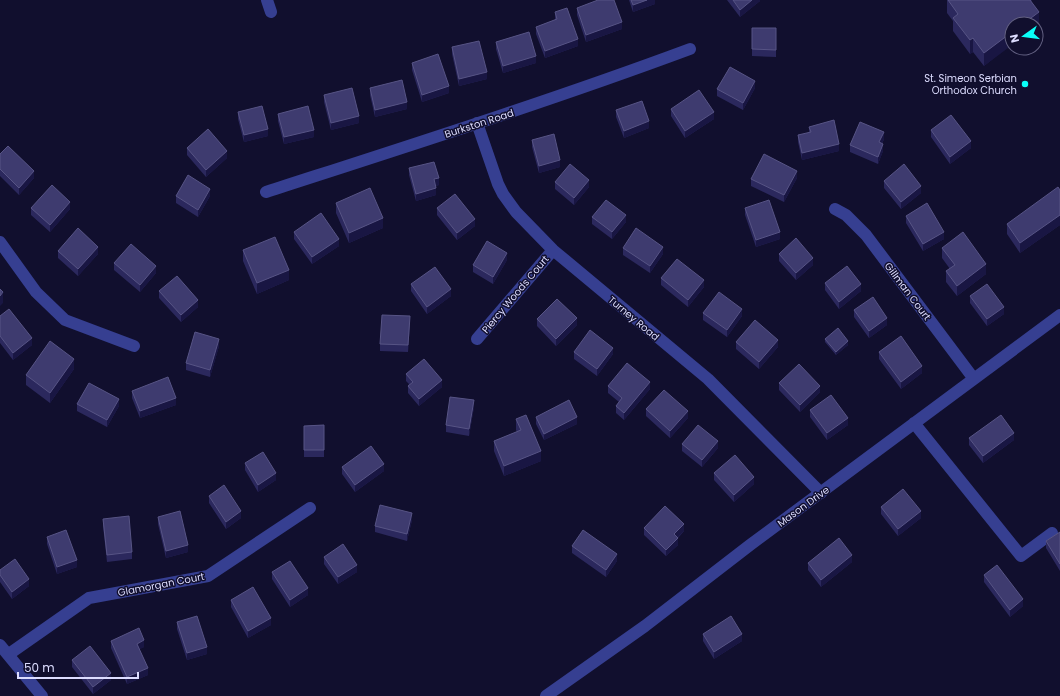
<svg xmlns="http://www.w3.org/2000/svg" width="1060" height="696" font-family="Poppins,sans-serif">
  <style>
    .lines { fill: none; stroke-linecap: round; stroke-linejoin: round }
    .minor { stroke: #363f91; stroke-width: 12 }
    .wall { fill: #2b285d }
    .shaded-wall { fill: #191643 }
    .building { fill: #3e3b6f; stroke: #575485 }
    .poi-dot { fill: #09fff8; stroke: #110f2e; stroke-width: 1.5 }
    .labels { text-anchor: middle; stroke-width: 3; stroke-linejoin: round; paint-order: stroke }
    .poi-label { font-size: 10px; fill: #ddf; stroke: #110f2e; text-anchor: end }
    .street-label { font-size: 10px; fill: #ddf; stroke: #110f2e }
  </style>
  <rect width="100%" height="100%" fill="#110f2e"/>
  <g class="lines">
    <!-- minor -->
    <path class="minor" d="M 267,0 L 271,12
      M 477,123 L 498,184 L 503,194 L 516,212 L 553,250 L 708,379 L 821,493
      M 266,192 C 408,146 550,101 690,49
      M 835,209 L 846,215 L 866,235 L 974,379
      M 0,242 L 36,292 L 65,320 L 134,346
      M 477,339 L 553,250
      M 914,423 L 1021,556 L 1052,533
      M 0,645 L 42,696
      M 9,654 L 89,598 L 208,576 L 310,508
      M 546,696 L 645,626 L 750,545 L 1060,315"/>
  </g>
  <!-- wall -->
  <path class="wall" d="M 629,0 L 655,0 L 655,4 L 633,12 Z
    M 727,0 L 760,0 L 760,1 L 740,17 Z
    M 947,0 L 1032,0 L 1031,1 L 1039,25 L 1036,28 L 1036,24 L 984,66 L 973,52 L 970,54 L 953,31 L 953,21 L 947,13 Z
    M 577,8 L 622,29 L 586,42 L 577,15 Z
    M 555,12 L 578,46 L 545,58 L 536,34 L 536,27 L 555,20 Z
    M 752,28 L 776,28 L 776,57 L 752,56 Z
    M 496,42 L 536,63 L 503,73 L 496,49 Z
    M 452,47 L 487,79 L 459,86 L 452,54 Z
    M 412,63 L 449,93 L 422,102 L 412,70 Z
    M 370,88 L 407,109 L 375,117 L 370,95 Z
    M 755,88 L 743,110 L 717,96 L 717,89 Z
    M 324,95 L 359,123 L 331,130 L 324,102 Z
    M 671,109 L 714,119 L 685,138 L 671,116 Z
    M 616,110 L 649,128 L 624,138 L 616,117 Z
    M 238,112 L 268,136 L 244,142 L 238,119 Z
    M 278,114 L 314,137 L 284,144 L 278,121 Z
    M 809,127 L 839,151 L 802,160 L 798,142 L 798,135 L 809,133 Z
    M 931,130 L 971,148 L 950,164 L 931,137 Z
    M 884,139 L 882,144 L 883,151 L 878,164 L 850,152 L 850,145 Z
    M 532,140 L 560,167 L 539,173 L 532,147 Z
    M 187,148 L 227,158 L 206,177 L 187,155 Z
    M 0,154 L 34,178 L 19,195 L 0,176 Z
    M 409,168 L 439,185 L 435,186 L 436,195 L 416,201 L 409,175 Z
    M 797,178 L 784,202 L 751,186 L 751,179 Z
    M 884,181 L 921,193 L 901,209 L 884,188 Z
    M 555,182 L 589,187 L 574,205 L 555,189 Z
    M 1060,190 L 1060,225 L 1020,253 L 1007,234 L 1007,224 Z
    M 176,196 L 210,196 L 198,217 L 176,203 Z
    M 336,203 L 383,228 L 349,243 L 336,213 Z
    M 31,208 L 70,209 L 50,232 L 31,215 Z
    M 437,208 L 475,226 L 457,240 L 437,215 Z
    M 745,208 L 780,239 L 756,247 L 745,215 Z
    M 906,216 L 944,239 L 923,251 L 906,223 Z
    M 592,217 L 626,222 L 612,239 L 592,224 Z
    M 294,232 L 339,246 L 312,264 L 294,239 Z
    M 623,248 L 663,254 L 650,273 L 623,255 Z
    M 942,248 L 986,274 L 957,296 L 946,282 L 946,271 L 950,269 L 942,258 Z
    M 243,250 L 289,280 L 257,294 L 243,261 Z
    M 58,251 L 98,254 L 78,276 L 58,258 Z
    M 779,254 L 813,265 L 796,280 L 779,261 Z
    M 507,260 L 493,284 L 473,272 L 473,265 Z
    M 114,263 L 156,273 L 140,292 L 114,270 Z
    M 661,278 L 704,287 L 688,307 L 661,285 Z
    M 825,283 L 861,291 L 839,309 L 825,290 Z
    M 411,284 L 451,296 L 427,314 L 411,291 Z
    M 159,291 L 198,307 L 181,322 L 159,298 Z
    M 970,296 L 1004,314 L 987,326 L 970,303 Z
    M 854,310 L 887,325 L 869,338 L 854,317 Z
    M 703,313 L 742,316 L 727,337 L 703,320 Z
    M 0,316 L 32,345 L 13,360 L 0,343 Z
    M 537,319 L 577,325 L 556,346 L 537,326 Z
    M 410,323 L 408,352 L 380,351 L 380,344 Z
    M 825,339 L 848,345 L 836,355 L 825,342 Z
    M 736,342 L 778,347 L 759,369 L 736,349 Z
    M 219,346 L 210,377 L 186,370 L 186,363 Z
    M 574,352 L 613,354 L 597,376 L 574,359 Z
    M 879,352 L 922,373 L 901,389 L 879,359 Z
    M 74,369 L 50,403 L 26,385 L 26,375 Z
    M 406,374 L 442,387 L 419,406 L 408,393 L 408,386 L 409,384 L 406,381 Z
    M 779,383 L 820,392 L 800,412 L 779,390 Z
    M 608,386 L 650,389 L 624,420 L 616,413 L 616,406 L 619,402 L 608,393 Z
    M 132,391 L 176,405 L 140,418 L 132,398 Z
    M 77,404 L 119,406 L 107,427 L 77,411 Z
    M 474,407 L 469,436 L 446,432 L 446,425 Z
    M 646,409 L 688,418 L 670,438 L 646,416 Z
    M 810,410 L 848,425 L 827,440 L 810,417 Z
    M 536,417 L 577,424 L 544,440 L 536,424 Z
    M 516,419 L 541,461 L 504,476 L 494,451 L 494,441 L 517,432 L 516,430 Z
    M 324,425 L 324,457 L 304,457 L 304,426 Z
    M 969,438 L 1014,440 L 983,463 L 969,445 Z
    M 682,444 L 718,448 L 702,467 L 682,451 Z
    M 245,463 L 276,480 L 258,492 L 245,470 Z
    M 342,467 L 384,471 L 355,492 L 342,474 Z
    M 714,473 L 754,484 L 734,502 L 714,480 Z
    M 209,496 L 241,518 L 226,529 L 209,503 Z
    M 881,507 L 921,518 L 898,536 L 881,514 Z
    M 158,517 L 188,552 L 166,558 L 158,524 Z
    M 103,519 L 132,552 L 132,559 L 107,562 L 103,526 Z
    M 412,520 L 407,541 L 375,532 L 375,526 Z
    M 644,528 L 684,531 L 678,538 L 678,545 L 666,556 L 644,535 Z
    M 1060,532 L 1060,571 L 1046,548 L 1046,541 Z
    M 47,537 L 77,567 L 57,574 L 47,544 Z
    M 572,546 L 617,561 L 606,577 L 572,553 Z
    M 324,557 L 357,572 L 338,584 L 324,564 Z
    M 852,562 L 821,587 L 808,570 L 808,563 Z
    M 0,570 L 29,586 L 12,599 L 0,582 Z
    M 272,572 L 308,595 L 290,607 L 272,579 Z
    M 984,575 L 1023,606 L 1010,617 L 984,582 Z
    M 231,600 L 271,625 L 248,638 L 231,607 Z
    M 177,622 L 207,654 L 187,660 L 177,629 Z
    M 703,634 L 742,641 L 714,659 L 703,641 Z
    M 111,641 L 144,647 L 139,649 L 148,675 L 127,684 L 111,648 Z
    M 72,660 L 111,680 L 93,694 L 72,667 Z"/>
  <!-- shaded-wall -->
  <path class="shaded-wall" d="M 647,0 L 655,0 L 655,4 L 633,12 L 633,5 Z
    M 752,0 L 760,0 L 760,1 L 740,17 L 740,10 Z
    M 1039,12 L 1039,25 L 1036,28 L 1036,24 L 1023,24 Z
    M 622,22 L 622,29 L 586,42 L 586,35 Z
    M 1012,32 L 1012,45 L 984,66 L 984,53 Z
    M 973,38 L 973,52 L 970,54 L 970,40 Z
    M 578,39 L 578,46 L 545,58 L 545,51 Z
    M 536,56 L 536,63 L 503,73 L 503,66 Z
    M 487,72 L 487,79 L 459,86 L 459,79 Z
    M 755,81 L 755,88 L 743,110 L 743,103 Z
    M 449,86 L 449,93 L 422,102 L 422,95 Z
    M 407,102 L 407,109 L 375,117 L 375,110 Z
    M 714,112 L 714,119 L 685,138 L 685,131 Z
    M 359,116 L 359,123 L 331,130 L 331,123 Z
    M 649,121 L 649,128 L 624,138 L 624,131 Z
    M 268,129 L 268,136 L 244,142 L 244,135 Z
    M 314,130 L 314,137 L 284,144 L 284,137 Z
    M 884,132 L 884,139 L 879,149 L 879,142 Z
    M 971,141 L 971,148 L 950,164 L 950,157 Z
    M 839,144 L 839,151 L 802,160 L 802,153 Z
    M 883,144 L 883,151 L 878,164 L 878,157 Z
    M 227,151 L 227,158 L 206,177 L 206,170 Z
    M 560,160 L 560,167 L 539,173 L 539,166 Z
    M 34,171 L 34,178 L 19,195 L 19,188 Z
    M 797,171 L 797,178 L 784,202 L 784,195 Z
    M 439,178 L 439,185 L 434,186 L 434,179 Z
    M 589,180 L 589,187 L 574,205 L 574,198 Z
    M 921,186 L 921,193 L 901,209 L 901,202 Z
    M 436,188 L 436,195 L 416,201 L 416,194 Z
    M 210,189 L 210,196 L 198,217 L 198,210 Z
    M 70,202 L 70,209 L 50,232 L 50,225 Z
    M 626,215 L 626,222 L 612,239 L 612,232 Z
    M 1060,215 L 1060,225 L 1020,253 L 1020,243 Z
    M 383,218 L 383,228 L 349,243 L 349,233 Z
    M 475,219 L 475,226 L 457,240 L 457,233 Z
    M 780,232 L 780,239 L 756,247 L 756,240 Z
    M 944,232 L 944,239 L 923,251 L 923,244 Z
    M 339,239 L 339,246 L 312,264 L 312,257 Z
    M 98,247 L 98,254 L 78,276 L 78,269 Z
    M 663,247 L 663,254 L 650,273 L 650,266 Z
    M 507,253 L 507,260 L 493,284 L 493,277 Z
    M 813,258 L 813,265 L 796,280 L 796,273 Z
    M 986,264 L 986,274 L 957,296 L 957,286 Z
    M 156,266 L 156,273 L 140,292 L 140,285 Z
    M 289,270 L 289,280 L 257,294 L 257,283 Z
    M 704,280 L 704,287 L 688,307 L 688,300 Z
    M 861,284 L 861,291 L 839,309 L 839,302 Z
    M 451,289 L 451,296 L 427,314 L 427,307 Z
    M 3,292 L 3,303 L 0,306 L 0,296 Z
    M 198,300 L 198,307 L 181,322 L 181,315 Z
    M 1004,307 L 1004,314 L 987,326 L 987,319 Z
    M 742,309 L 742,316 L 727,337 L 727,330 Z
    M 410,316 L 410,323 L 408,352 L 408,345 Z
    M 577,318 L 577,325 L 556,346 L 556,339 Z
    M 887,318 L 887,325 L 869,338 L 869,331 Z
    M 32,338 L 32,345 L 13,360 L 13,353 Z
    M 219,339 L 219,346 L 210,377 L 210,370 Z
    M 778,340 L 778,347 L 759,369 L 759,362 Z
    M 848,341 L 848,345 L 836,355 L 836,352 Z
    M 613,348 L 613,354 L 597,376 L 597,369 Z
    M 74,359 L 74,369 L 50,403 L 50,393 Z
    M 922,366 L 922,373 L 901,389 L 901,382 Z
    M 442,380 L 442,387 L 419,406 L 419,399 Z
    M 650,382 L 650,389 L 624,420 L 624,413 Z
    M 820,386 L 820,392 L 800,412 L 800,405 Z
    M 176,398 L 176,405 L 140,418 L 140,411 Z
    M 119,399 L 119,406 L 107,427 L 107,420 Z
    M 474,400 L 474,407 L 469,436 L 469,429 Z
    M 688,411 L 688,418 L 670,438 L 670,431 Z
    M 577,417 L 577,424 L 544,440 L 544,434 Z
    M 848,418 L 848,425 L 827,440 L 827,433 Z
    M 1014,433 L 1014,440 L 983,463 L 983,456 Z
    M 718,441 L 718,448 L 702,467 L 702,460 Z
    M 541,451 L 541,461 L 504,476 L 504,466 Z
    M 384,464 L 384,471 L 355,492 L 355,485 Z
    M 276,473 L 276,480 L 258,492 L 258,485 Z
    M 754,477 L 754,484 L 734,502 L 734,495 Z
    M 241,511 L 241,518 L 226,529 L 226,522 Z
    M 921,511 L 921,518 L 898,536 L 898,529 Z
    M 412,513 L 412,520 L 407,541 L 407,534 Z
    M 684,524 L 684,531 L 674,541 L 674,534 Z
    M 678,538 L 678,545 L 666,556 L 666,550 Z
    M 188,545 L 188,552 L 166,558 L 166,551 Z
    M 617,554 L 617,561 L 606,577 L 606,570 Z
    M 852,555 L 852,562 L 821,587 L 821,580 Z
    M 77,560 L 77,567 L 57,574 L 57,567 Z
    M 357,565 L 357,572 L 338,584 L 338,577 Z
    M 29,579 L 29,586 L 12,599 L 12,592 Z
    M 308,588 L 308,595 L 290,607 L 290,600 Z
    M 1023,599 L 1023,606 L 1010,617 L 1010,610 Z
    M 271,618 L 271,625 L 248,638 L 248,631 Z
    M 742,634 L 742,641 L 714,659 L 714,652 Z
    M 144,640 L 144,647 L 137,651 L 137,644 Z
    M 207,647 L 207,654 L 187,660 L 187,653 Z
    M 148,668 L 148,675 L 127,684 L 127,677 Z
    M 111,673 L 111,680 L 93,694 L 93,687 Z"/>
  <!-- building -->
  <path class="building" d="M 598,0 L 614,0 L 622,22 L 586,35 L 577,8 Z
    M 631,0 L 647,0 L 633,5 Z
    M 733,0 L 752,0 L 740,10 Z
    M 948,0 L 1030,0 L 1039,12 L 1023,24 L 1012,24 L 1012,32 L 984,53 L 973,38 L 970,40 L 953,18 L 958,14 Z
    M 567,8 L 578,39 L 545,51 L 536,27 L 557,19 L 555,12 Z
    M 752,28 L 776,28 L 776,50 L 752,49 Z
    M 529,32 L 536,56 L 503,66 L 496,42 Z
    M 479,41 L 487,72 L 459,79 L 452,47 Z
    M 438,54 L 449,86 L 422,95 L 412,63 Z
    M 730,67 L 755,81 L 743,103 L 717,89 Z
    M 402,80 L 407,102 L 375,110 L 370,88 Z
    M 352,88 L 359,116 L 331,123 L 324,95 Z
    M 699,90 L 714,112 L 685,131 L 671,109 Z
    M 642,101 L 649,121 L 624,131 L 616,110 Z
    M 262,106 L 268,129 L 244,135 L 238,112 Z
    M 308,106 L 314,130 L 284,137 L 278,114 Z
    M 951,115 L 971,141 L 950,157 L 931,130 Z
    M 834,120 L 839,144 L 802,153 L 798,135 L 811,132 L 809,127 Z
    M 860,122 L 884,132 L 879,142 L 883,144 L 878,157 L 850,145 Z
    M 208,129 L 227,151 L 206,170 L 187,148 Z
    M 554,134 L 560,160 L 539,166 L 532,140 Z
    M 8,146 L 34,171 L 19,188 L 0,169 L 0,154 Z
    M 764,154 L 797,171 L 784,195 L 751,179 Z
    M 434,162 L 439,178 L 434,179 L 436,188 L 416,194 L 409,168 Z
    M 570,164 L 589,180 L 574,198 L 555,182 Z
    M 904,164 L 921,186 L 901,202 L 884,181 Z
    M 188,175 L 210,189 L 198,210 L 176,196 Z
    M 52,185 L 70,202 L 50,225 L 31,208 Z
    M 1058,187 L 1060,190 L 1060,215 L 1020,243 L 1007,224 Z
    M 370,188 L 383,218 L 349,233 L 336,203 Z
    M 455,194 L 475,219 L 457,233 L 437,208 Z
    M 606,200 L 626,215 L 612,232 L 592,217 Z
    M 769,200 L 780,232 L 756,240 L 745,208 Z
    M 927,203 L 944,232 L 923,244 L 906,216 Z
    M 321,213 L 339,239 L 312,257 L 294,232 Z
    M 78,228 L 98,247 L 78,269 L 58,251 Z
    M 636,228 L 663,247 L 650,266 L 623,248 Z
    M 963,232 L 986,264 L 957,286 L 946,271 L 955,265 L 942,248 Z
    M 275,237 L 289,270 L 257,283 L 243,250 Z
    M 796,238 L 813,258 L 796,273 L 779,254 Z
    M 487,241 L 507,253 L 493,277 L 473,265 Z
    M 131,244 L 156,266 L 140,285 L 114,263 Z
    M 677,259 L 704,280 L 688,300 L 661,278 Z
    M 847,266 L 861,284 L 839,302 L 825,283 Z
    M 435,267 L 451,289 L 427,307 L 411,284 Z
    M 177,276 L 198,300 L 181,315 L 159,291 Z
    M 987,284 L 1004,307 L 987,319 L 970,296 Z
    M 0,289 L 3,292 L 0,296 Z
    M 719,292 L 742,309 L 727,330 L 703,313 Z
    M 873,297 L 887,318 L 869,331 L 854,310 Z
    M 557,299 L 577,318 L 556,339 L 537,319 Z
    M 9,309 L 32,338 L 13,353 L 0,336 L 0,316 Z
    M 382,315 L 410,316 L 408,345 L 380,344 Z
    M 755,320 L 778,340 L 759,362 L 736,342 Z
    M 838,328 L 848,341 L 836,352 L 825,339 Z
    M 590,330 L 613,348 L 597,369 L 574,352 Z
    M 195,332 L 219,339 L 210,370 L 186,363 Z
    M 901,336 L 922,366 L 901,382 L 879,352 Z
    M 50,341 L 74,359 L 50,393 L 26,375 Z
    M 424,359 L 442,380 L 419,399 L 408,386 L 413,382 L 406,374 Z
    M 627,363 L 650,382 L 624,413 L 616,406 L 622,398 L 608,386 Z
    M 799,364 L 820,386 L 800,405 L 779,383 Z
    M 168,377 L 176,398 L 140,411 L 132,391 Z
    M 89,383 L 119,399 L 107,420 L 77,404 Z
    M 664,390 L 688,411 L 670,431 L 646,409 Z
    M 831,395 L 848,418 L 827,433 L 810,410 Z
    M 450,397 L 474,400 L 469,429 L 446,425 Z
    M 569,400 L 577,417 L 544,434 L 536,417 Z
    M 526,415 L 541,451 L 504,466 L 494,441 L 521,430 L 516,419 Z
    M 1001,415 L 1014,433 L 983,456 L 969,438 Z
    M 324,425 L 324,450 L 304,450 L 304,426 Z
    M 698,425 L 718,441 L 702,460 L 682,444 Z
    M 371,446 L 384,464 L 355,485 L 342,467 Z
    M 263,452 L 276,473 L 258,485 L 245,463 Z
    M 735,455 L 754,477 L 734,495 L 714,473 Z
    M 224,485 L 241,511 L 226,522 L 209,496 Z
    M 903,489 L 921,511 L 898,529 L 881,507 Z
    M 380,505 L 412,513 L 407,534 L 375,526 Z
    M 665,506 L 684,524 L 674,534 L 678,538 L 666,550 L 644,528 Z
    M 180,511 L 188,545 L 166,551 L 158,517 Z
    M 129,516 L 132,552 L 107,555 L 103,519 Z
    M 66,530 L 77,560 L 57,567 L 47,537 Z
    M 583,530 L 617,554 L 606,570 L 572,546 Z
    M 1060,532 L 1060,564 L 1046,541 Z
    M 839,538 L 852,555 L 821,580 L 808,563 Z
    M 343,544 L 357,565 L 338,577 L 324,557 Z
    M 15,559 L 29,579 L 12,592 L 0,575 L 0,570 Z
    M 290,561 L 308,588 L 290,600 L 272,572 Z
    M 997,565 L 1023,599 L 1010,610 L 984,575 Z
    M 253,587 L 271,618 L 248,631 L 231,600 Z
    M 197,616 L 207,647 L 187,653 L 177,622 Z
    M 731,616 L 742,634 L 714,652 L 703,634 Z
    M 139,628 L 144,640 L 137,644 L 148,668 L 127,677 L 111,641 Z
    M 90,646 L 111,673 L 93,687 L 72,660 Z"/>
  <!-- markers -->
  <circle class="poi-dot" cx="1025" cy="84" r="4"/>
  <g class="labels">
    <!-- poi labels -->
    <g class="poi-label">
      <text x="1017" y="82">St. Simeon Serbian<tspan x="1017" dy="12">Orthodox Church</tspan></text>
    </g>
    <!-- street labels -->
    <g class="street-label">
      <text transform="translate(479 123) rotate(-18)" y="4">Burkston Road</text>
      <text transform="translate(908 291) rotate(53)" y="4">Gillman Court</text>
      <text transform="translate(515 294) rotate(-50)" y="4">Piercy Woods Court</text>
      <text transform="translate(634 318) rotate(40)" y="4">Turney Road</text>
      <text transform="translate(803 506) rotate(-36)" y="4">Mason Drive</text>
      <text transform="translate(161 584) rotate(-11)" y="4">Glamorgan Court</text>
    </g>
  </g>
  <!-- north arrow -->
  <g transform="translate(1024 36) rotate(256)"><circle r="19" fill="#110f2e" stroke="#636182"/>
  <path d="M0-3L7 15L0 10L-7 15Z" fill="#09fff8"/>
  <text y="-6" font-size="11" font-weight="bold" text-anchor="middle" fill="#ddddff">N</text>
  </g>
  <!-- scale -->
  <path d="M18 672v6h120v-6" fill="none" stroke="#ddddff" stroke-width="2"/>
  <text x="24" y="672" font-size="12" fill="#ddddff" stroke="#110f2e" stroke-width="3" paint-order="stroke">50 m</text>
</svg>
